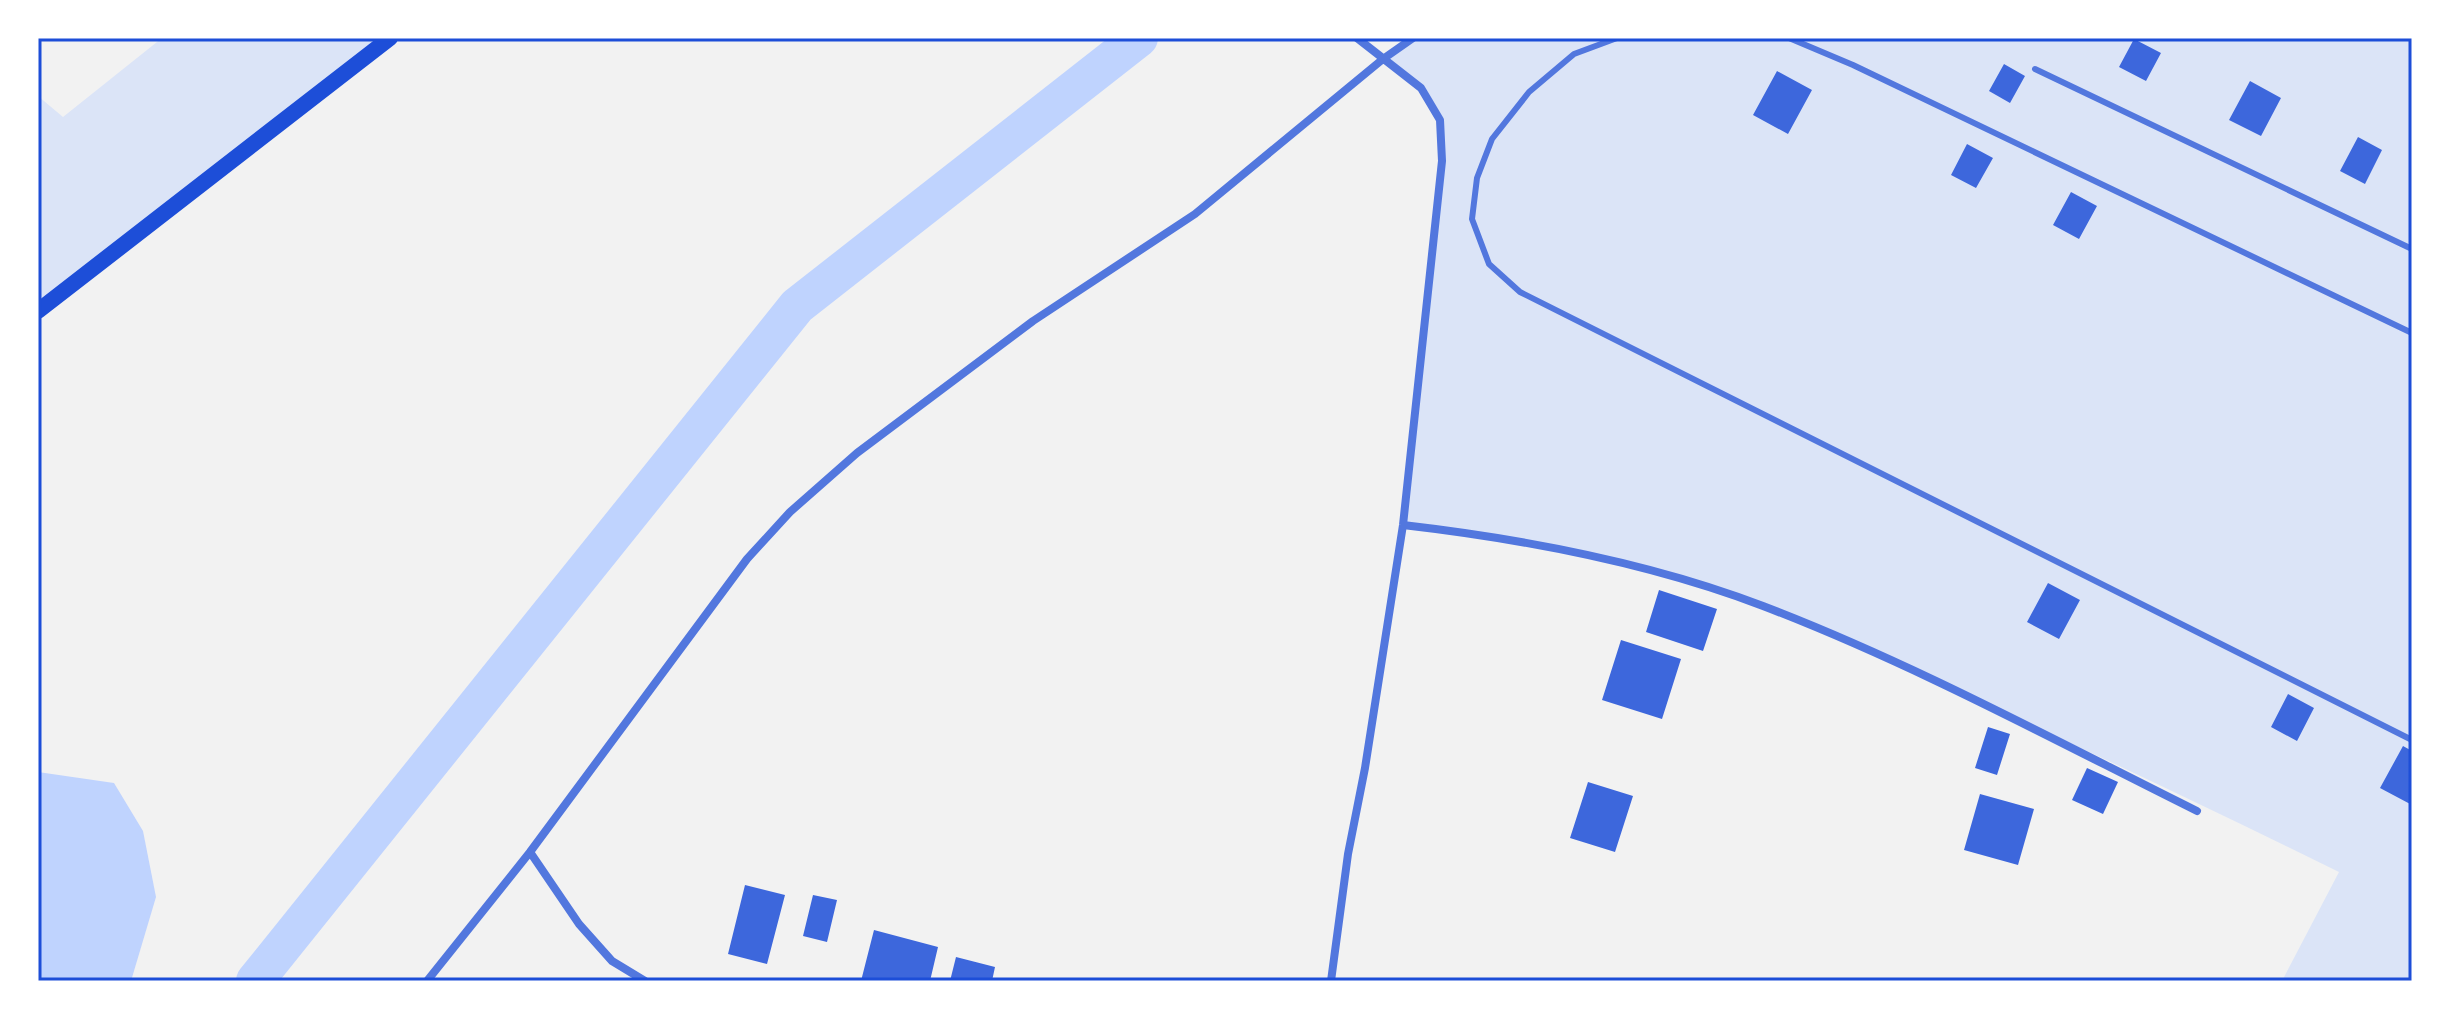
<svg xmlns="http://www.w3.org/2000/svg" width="2450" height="1019" font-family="'Exo 2',sans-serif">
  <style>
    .green { fill: #dbe4f7 }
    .water { fill: #bfd3fe }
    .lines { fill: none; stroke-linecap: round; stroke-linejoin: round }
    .canal { stroke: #bfd3fe; stroke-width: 38 }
    .building { fill: #3d67dc }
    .service { stroke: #5277de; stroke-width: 6 }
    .minor { stroke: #5277de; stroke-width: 8 }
    .secondary { stroke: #1d4ed8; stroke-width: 16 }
    .neatline { fill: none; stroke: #1d4ed8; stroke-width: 3 }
  </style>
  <rect width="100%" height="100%" fill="#f2f2f2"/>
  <!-- green -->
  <path class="green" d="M 162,38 L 390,38 L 38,311 L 38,96 L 63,117 Z
    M 1413,38 L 2412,38 L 2412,981 L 2282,981 L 2339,872 C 2222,814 2103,758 1984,703 C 1882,656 1779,608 1670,576 C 1583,550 1492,539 1403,525 L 1442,161 L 1440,120 L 1421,88 L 1383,59 Z"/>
  <!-- water -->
  <path class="water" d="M 38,772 L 114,783 L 143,831 L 156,897 L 131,981 L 38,981 Z"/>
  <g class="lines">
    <!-- canal -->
    <path class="canal" d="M 255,981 L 797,306 L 1139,38"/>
  </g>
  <!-- building -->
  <path class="building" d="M 2134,39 L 2161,53 L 2146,81 L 2119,67 Z
    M 2004,64 L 2025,76 L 2010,103 L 1989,91 Z
    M 1777,71 L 1812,90 L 1788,134 L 1753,115 Z
    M 2250,81 L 2281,98 L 2261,136 L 2229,120 Z
    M 2358,137 L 2382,150 L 2365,184 L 2340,171 Z
    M 1967,144 L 1993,158 L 1976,188 L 1951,175 Z
    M 2071,192 L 2097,206 L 2079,239 L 2053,225 Z
    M 2048,583 L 2080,600 L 2059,639 L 2027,622 Z
    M 1659,590 L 1717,609 L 1703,651 L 1646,632 Z
    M 1621,640 L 1681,659 L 1662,719 L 1602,700 Z
    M 2288,694 L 2314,708 L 2297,741 L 2271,727 Z
    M 1988,727 L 2010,734 L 1997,775 L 1975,768 Z
    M 2403,746 L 2412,751 L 2412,805 L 2380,788 Z
    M 2087,768 L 2118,782 L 2103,814 L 2072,800 Z
    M 1588,782 L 1633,796 L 1615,852 L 1570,838 Z
    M 1980,794 L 2034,809 L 2018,865 L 1964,850 Z
    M 745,885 L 785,895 L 767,964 L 728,954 Z
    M 813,895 L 837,900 L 827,942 L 803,936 Z
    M 874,930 L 938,947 L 930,981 L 861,981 Z
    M 956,957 L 995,967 L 992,981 L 950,981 Z"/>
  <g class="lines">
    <!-- service -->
    <path class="service" d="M 1617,38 L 1574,54 L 1529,92 L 1492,139 L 1477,178 L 1472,219 L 1489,264 L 1520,292 L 2412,740
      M 1789,38 L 1853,65 L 2412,333
      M 2035,69 L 2412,249"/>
    <!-- minor -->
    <path class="minor" d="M 1403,525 C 1524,539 1648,562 1763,606 C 1912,663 2054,740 2197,811
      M 530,852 L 579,924 L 612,961 L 645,981
      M 427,981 L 530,852 L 747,559 L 790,512 L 857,453 L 1033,321 L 1195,214 L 1383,59 L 1413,38
      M 1331,981 L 1348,854 L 1365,768 L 1403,525 L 1442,161 L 1440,120 L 1421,88 L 1357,38"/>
    <!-- secondary -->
    <path class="secondary" d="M 38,311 L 390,38"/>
  </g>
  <!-- border -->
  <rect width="2450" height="1019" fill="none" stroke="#ffffff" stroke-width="80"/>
  <rect x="40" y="40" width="2370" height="939" class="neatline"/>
</svg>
